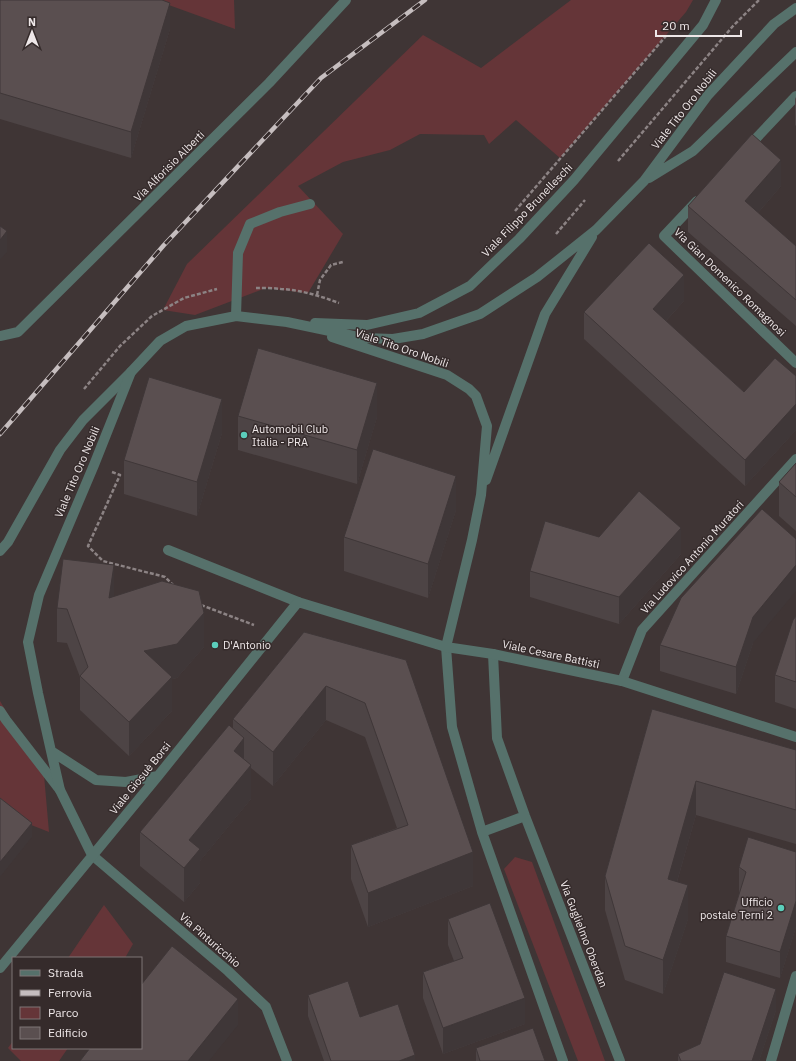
<svg xmlns="http://www.w3.org/2000/svg" width="796" height="1061" font-family="'IBM Plex Sans',sans-serif">
  <style>
    .green { fill: #653538 }
    .lines { fill: none; stroke-linecap: round; stroke-linejoin: round }
    .path { stroke: #8c8384; stroke-width: 2.5; stroke-dasharray: 4 2; stroke-linecap: butt }
    .service { stroke: #56716b; stroke-width: 10 }
    .minor { stroke: #56716b; stroke-width: 10 }
    .tertiary { stroke: #56716b; stroke-width: 10 }
    .rail-casing { stroke: #c6bebf; stroke-width: 4.5 }
    .rail { stroke: #352b2b; stroke-width: 3; stroke-dasharray: 9; stroke-linecap: butt }
    .wall { fill: #4d4445 }
    .shaded-wall { fill: #3f3738 }
    .building { fill: #5a4f50; stroke: #3f3738 }
    .poi-dot { fill: #5bcebb; stroke: #352b2b; stroke-width: 1.5 }
    .labels { text-anchor: middle; stroke-width: 3; stroke-linejoin: round; paint-order: stroke }
    .street-label { font-size: 11px; fill: #eee7e8; stroke: #352b2b }
    .poi-label { font-size: 11px; fill: #eee7e8; stroke: #352b2b; text-anchor: start }
  </style>
  <rect width="100%" height="100%" fill="#3f3535"/>
  <!-- green -->
  <path class="green" d="M 155,0 L 234,0 L 235,29 Z
    M 571,0 L 693,0 L 686,12 L 560,158 L 516,120 L 489,144 L 484,135 L 420,134 L 390,150 L 343,162 L 298,186 L 343,234 L 308,293 L 266,288 L 195,315 L 163,310 L 187,264 L 423,35 L 481,68 Z
    M 0,701 L 44,775 L 49,832 L 16,819 L 0,800 Z
    M 515,857 L 532,862 L 605,1061 L 578,1061 L 504,869 Z
    M 104,905 L 133,944 L 125,958 L 68,958 Z
    M 13,1041 L 13,1048 L 68,1048 L 59,1061 L 21,1061 L 8,1048 Z"/>
  <g class="lines">
    <!-- path -->
    <path class="path" d="M 618,161 L 733,26 L 759,0
      M 515,211 L 666,36
      M 556,234 L 585,200
      M 256,288 C 264,288 273,288 281,289 C 301,290 320,296 339,303
      M 317,295 L 320,280 L 331,265 L 343,262
      M 84,389 L 120,346 L 152,316 L 184,298 L 217,289
      M 112,472 L 120,475 L 88,546 L 103,561 L 165,577 L 174,586
      M 201,605 L 254,625"/>
    <!-- service -->
    <path class="service" d="M 236,316 L 238,253 L 250,224 L 280,212 L 310,204
      M 168,550 L 298,602"/>
    <!-- minor -->
    <path class="minor" d="M 747,148 L 796,96
      M 697,201 L 664,236 L 796,363
      M 0,336 L 18,332 L 269,83 L 346,0
      M 0,551 L 8,542 L 60,450 L 83,420 L 131,372
      M 446,647 L 452,727 L 482,832 L 563,1061
      M 493,654 L 497,738 L 525,816 L 620,1061
      M 622,681 L 642,630 L 796,459
      M 0,711 L 6,720 L 60,790
      M 482,832 L 525,816
      M 92,855 L 228,971 L 266,1007 L 287,1061
      M 771,1061 L 796,976"/>
    <!-- tertiary -->
    <path class="tertiary" d="M 649,178 L 693,151 L 796,52
      M 315,323 L 367,325 L 419,313 L 470,286 L 519,239 L 574,180 L 703,25 L 716,0
      M 332,337 L 447,375 L 469,389 L 476,396 L 487,426 L 481,495 L 472,540 L 446,647
      M 486,480 L 545,314 L 592,237
      M 51,751 L 60,790 L 92,855
      M 158,776 L 126,782 L 96,780 L 51,751 L 38,693 L 28,642 L 39,595 L 94,465 L 131,372 L 160,341 L 186,326 L 236,316 L 287,322 L 363,338 L 393,339 L 423,334 L 480,314 L 537,277 L 596,230 L 644,181 L 708,95 L 774,24 L 796,8
      M 0,968 L 158,776 L 298,602 L 446,647 L 493,654 L 622,681 L 796,737"/>
    <defs>
      <path id="rail" d="M 0,434 L 164,245 L 321,78 L 425,0"/>
    </defs>
    <!-- rail casing -->
    <use href="#rail" class="rail-casing"/>
    <!-- rail -->
    <use href="#rail" class="rail"/>
  </g>
  <!-- wall -->
  <path class="wall" d="M 0,0 L 170,29 L 131,158 L 0,119 Z
    M 796,97 L 796,126 L 795,125 L 795,99 Z
    M 781,186 L 758,213 L 796,246 L 796,326 L 688,232 L 688,206 Z
    M 684,301 L 666,321 L 744,392 L 796,376 L 796,430 L 745,486 L 584,339 L 584,312 Z
    M 238,416 L 377,417 L 357,484 L 238,450 Z
    M 222,433 L 197,516 L 124,494 L 124,460 Z
    M 796,463 L 796,531 L 779,516 L 779,482 Z
    M 456,510 L 428,598 L 344,571 L 344,537 Z
    M 599,537 L 681,554 L 619,624 L 530,597 L 530,571 Z
    M 114,597 L 204,647 L 177,678 L 172,679 L 172,711 L 129,756 L 80,710 L 80,677 L 67,643 L 57,642 L 57,608 Z
    M 796,616 L 796,709 L 775,702 L 775,675 Z
    M 304,632 L 406,660 L 473,886 L 368,927 L 351,879 L 351,845 L 397,828 L 365,737 L 326,720 L 273,786 L 251,768 L 251,799 L 200,861 L 200,883 L 184,902 L 140,866 L 140,832 L 233,728 L 233,719 Z
    M 753,643 L 736,694 L 660,671 L 660,645 Z
    M 652,709 L 796,750 L 796,844 L 696,815 L 677,882 L 688,919 L 663,994 L 625,980 L 605,910 L 605,876 Z
    M 796,852 L 796,927 L 780,978 L 726,962 L 726,936 L 739,894 L 739,867 Z
    M 448,919 L 525,1024 L 443,1054 L 423,998 L 423,972 L 454,961 L 448,945 Z
    M 308,995 L 360,1017 L 415,1061 L 324,1061 L 308,1016 Z
    M 776,1010 L 759,1061 L 678,1061 L 678,1054 Z
    M 476,1048 L 545,1061 L 476,1061 Z"/>
  <!-- shaded-wall -->
  <path class="shaded-wall" d="M 170,3 L 170,29 L 131,158 L 131,132 Z
    M 781,160 L 781,186 L 745,228 L 745,201 Z
    M 7,231 L 7,252 L 0,260 L 0,240 Z
    M 684,275 L 684,301 L 653,335 L 653,309 Z
    M 377,383 L 377,417 L 357,484 L 357,450 Z
    M 222,399 L 222,433 L 197,516 L 197,482 Z
    M 796,404 L 796,430 L 745,486 L 745,460 Z
    M 456,476 L 456,510 L 428,598 L 428,564 Z
    M 681,528 L 681,554 L 619,624 L 619,597 Z
    M 114,565 L 114,599 L 109,598 Z
    M 796,565 L 796,591 L 753,643 L 736,694 L 736,667 L 753,617 Z
    M 204,613 L 204,647 L 177,678 L 172,679 L 172,711 L 129,756 L 129,722 L 144,651 Z
    M 326,686 L 326,720 L 273,786 L 273,752 Z
    M 244,738 L 244,772 L 234,751 Z
    M 251,765 L 251,799 L 200,861 L 200,883 L 184,902 L 184,868 L 189,840 Z
    M 696,781 L 696,815 L 668,913 L 668,879 Z
    M 32,823 L 32,837 L 0,877 L 0,862 Z
    M 473,852 L 473,886 L 368,927 L 368,893 Z
    M 688,885 L 688,919 L 663,994 L 663,960 Z
    M 796,901 L 796,927 L 780,978 L 780,952 Z
    M 776,989 L 776,1010 L 759,1061 L 752,1061 Z
    M 525,998 L 525,1024 L 443,1054 L 443,1028 Z
    M 238,999 L 238,1025 L 209,1061 L 188,1061 Z
    M 415,1055 L 415,1061 L 399,1061 Z"/>
  <!-- building -->
  <path class="building" d="M 0,0 L 162,0 L 170,3 L 131,132 L 0,93 Z
    M 752,134 L 781,160 L 745,201 L 796,246 L 796,300 L 688,206 Z
    M 0,226 L 7,231 L 0,240 Z
    M 649,243 L 684,275 L 653,309 L 744,392 L 775,358 L 796,376 L 796,404 L 745,460 L 584,312 Z
    M 258,348 L 377,383 L 357,450 L 238,416 Z
    M 149,377 L 222,399 L 197,482 L 124,460 Z
    M 373,449 L 456,476 L 428,564 L 344,537 Z
    M 796,463 L 796,497 L 779,482 Z
    M 639,491 L 681,528 L 619,597 L 530,571 L 545,521 L 599,537 Z
    M 762,509 L 796,539 L 796,565 L 753,617 L 736,667 L 660,645 L 681,598 Z
    M 63,559 L 114,565 L 109,598 L 162,581 L 199,591 L 204,613 L 177,644 L 144,651 L 172,677 L 129,722 L 80,676 L 88,667 L 67,609 L 57,608 Z
    M 796,616 L 796,682 L 775,675 L 793,620 Z
    M 304,632 L 406,660 L 473,852 L 368,893 L 351,845 L 408,825 L 365,703 L 326,686 L 273,752 L 233,719 Z
    M 652,709 L 796,750 L 796,810 L 696,781 L 668,879 L 688,885 L 663,960 L 625,946 L 605,876 Z
    M 229,725 L 244,738 L 234,751 L 251,765 L 189,840 L 200,849 L 184,868 L 140,832 Z
    M 0,798 L 32,823 L 0,862 Z
    M 748,837 L 796,852 L 796,901 L 780,952 L 726,936 L 746,872 L 739,867 Z
    M 490,903 L 525,998 L 443,1028 L 423,972 L 463,958 L 448,919 Z
    M 172,946 L 238,999 L 188,1061 L 80,1061 L 90,1048 L 141,1048 L 141,985 Z
    M 724,972 L 776,989 L 752,1061 L 681,1061 L 678,1054 L 700,1044 Z
    M 348,981 L 360,1017 L 398,1004 L 415,1055 L 399,1061 L 331,1061 L 308,995 Z
    M 533,1028 L 545,1061 L 480,1061 L 476,1048 Z"/>
  <!-- markers -->
  <g class="poi-dot">
    <circle cx="244" cy="435" r="4"/>
    <circle cx="215" cy="645" r="4"/>
    <circle cx="781" cy="908" r="4"/>
  </g>
  <g class="labels">
    <!-- street labels -->
    <g class="street-label">
      <text transform="translate(684 109) rotate(-52)" y="4">Viale Tito Oro Nobili</text>
      <text transform="translate(169 166) rotate(-45)" y="4">Via Alforisio Alberti</text>
      <text transform="translate(527 210) rotate(-46)" y="4">Viale Filippo Brunelleschi</text>
      <text transform="translate(730 282) rotate(44)" y="4">Via Gian Domenico Romagnosi</text>
      <text transform="translate(402 348) rotate(19)" y="4">Viale Tito Oro Nobili</text>
      <text transform="translate(77 472) rotate(-67)" y="4">Viale Tito Oro Nobili</text>
      <text transform="translate(692 557) rotate(-48)" y="4">Via Ludovico Antonio Muratori</text>
      <text transform="translate(551 654) rotate(12)" y="4">Viale Cesare Battisti</text>
      <text transform="translate(140 778) rotate(-51)" y="4">Viale Giosuè Borsi</text>
      <text transform="translate(584 934) rotate(69)" y="4">Via Guglielmo Oberdan</text>
      <text transform="translate(210 940) rotate(41)" y="4">Via Pinturicchio</text>
    </g>
    <!-- poi labels -->
    <g class="poi-label">
      <text x="252" y="433">Automobil Club<tspan x="252" dy="13">Italia - PRA</tspan></text>
      <text x="223" y="649">D'Antonio</text>
      <text x="773" y="906" text-anchor="end">Ufficio<tspan x="773" dy="13">postale Terni 2</tspan></text>
    </g>
  </g>
  <!-- legend -->
  <rect x="12" y="957" width="130" height="92" fill="#352b2b" stroke="#7f7677"/>
  <rect x="20" y="970" width="20" height="6" fill="#56716b" stroke="#7f7677"/>
  <text x="48" y="977" font-size="12" fill="#eee7e8">Strada</text>
  <rect x="20" y="990" width="20" height="6" fill="#c6bebf" stroke="#7f7677"/>
  <text x="48" y="997" font-size="12" fill="#eee7e8">Ferrovia</text>
  <rect x="20" y="1007" width="20" height="12" fill="#653538" stroke="#7f7677"/>
  <text x="48" y="1017" font-size="12" fill="#eee7e8">Parco</text>
  <rect x="20" y="1027" width="20" height="12" fill="#5a4f50" stroke="#7f7677"/>
  <text x="48" y="1037" font-size="12" fill="#eee7e8">Edificio</text>
  <!-- north arrow -->
  <g transform="translate(32 32)" stroke="#352b2b" stroke-width="3" paint-order="stroke">
  <path d="M0-3L7 15L0 10L-7 15Z" fill="#eee7e8"/>
  <text y="-6" font-size="11" font-weight="bold" text-anchor="middle" fill="#eee7e8">N</text>
  </g>
  <!-- scale -->
  <path d="M656 30v6h85v-6" fill="none" stroke="#eee7e8" stroke-width="2"/>
  <text x="662" y="30" font-size="12" fill="#eee7e8" stroke="#352b2b" stroke-width="3" paint-order="stroke">20 m</text>
</svg>
